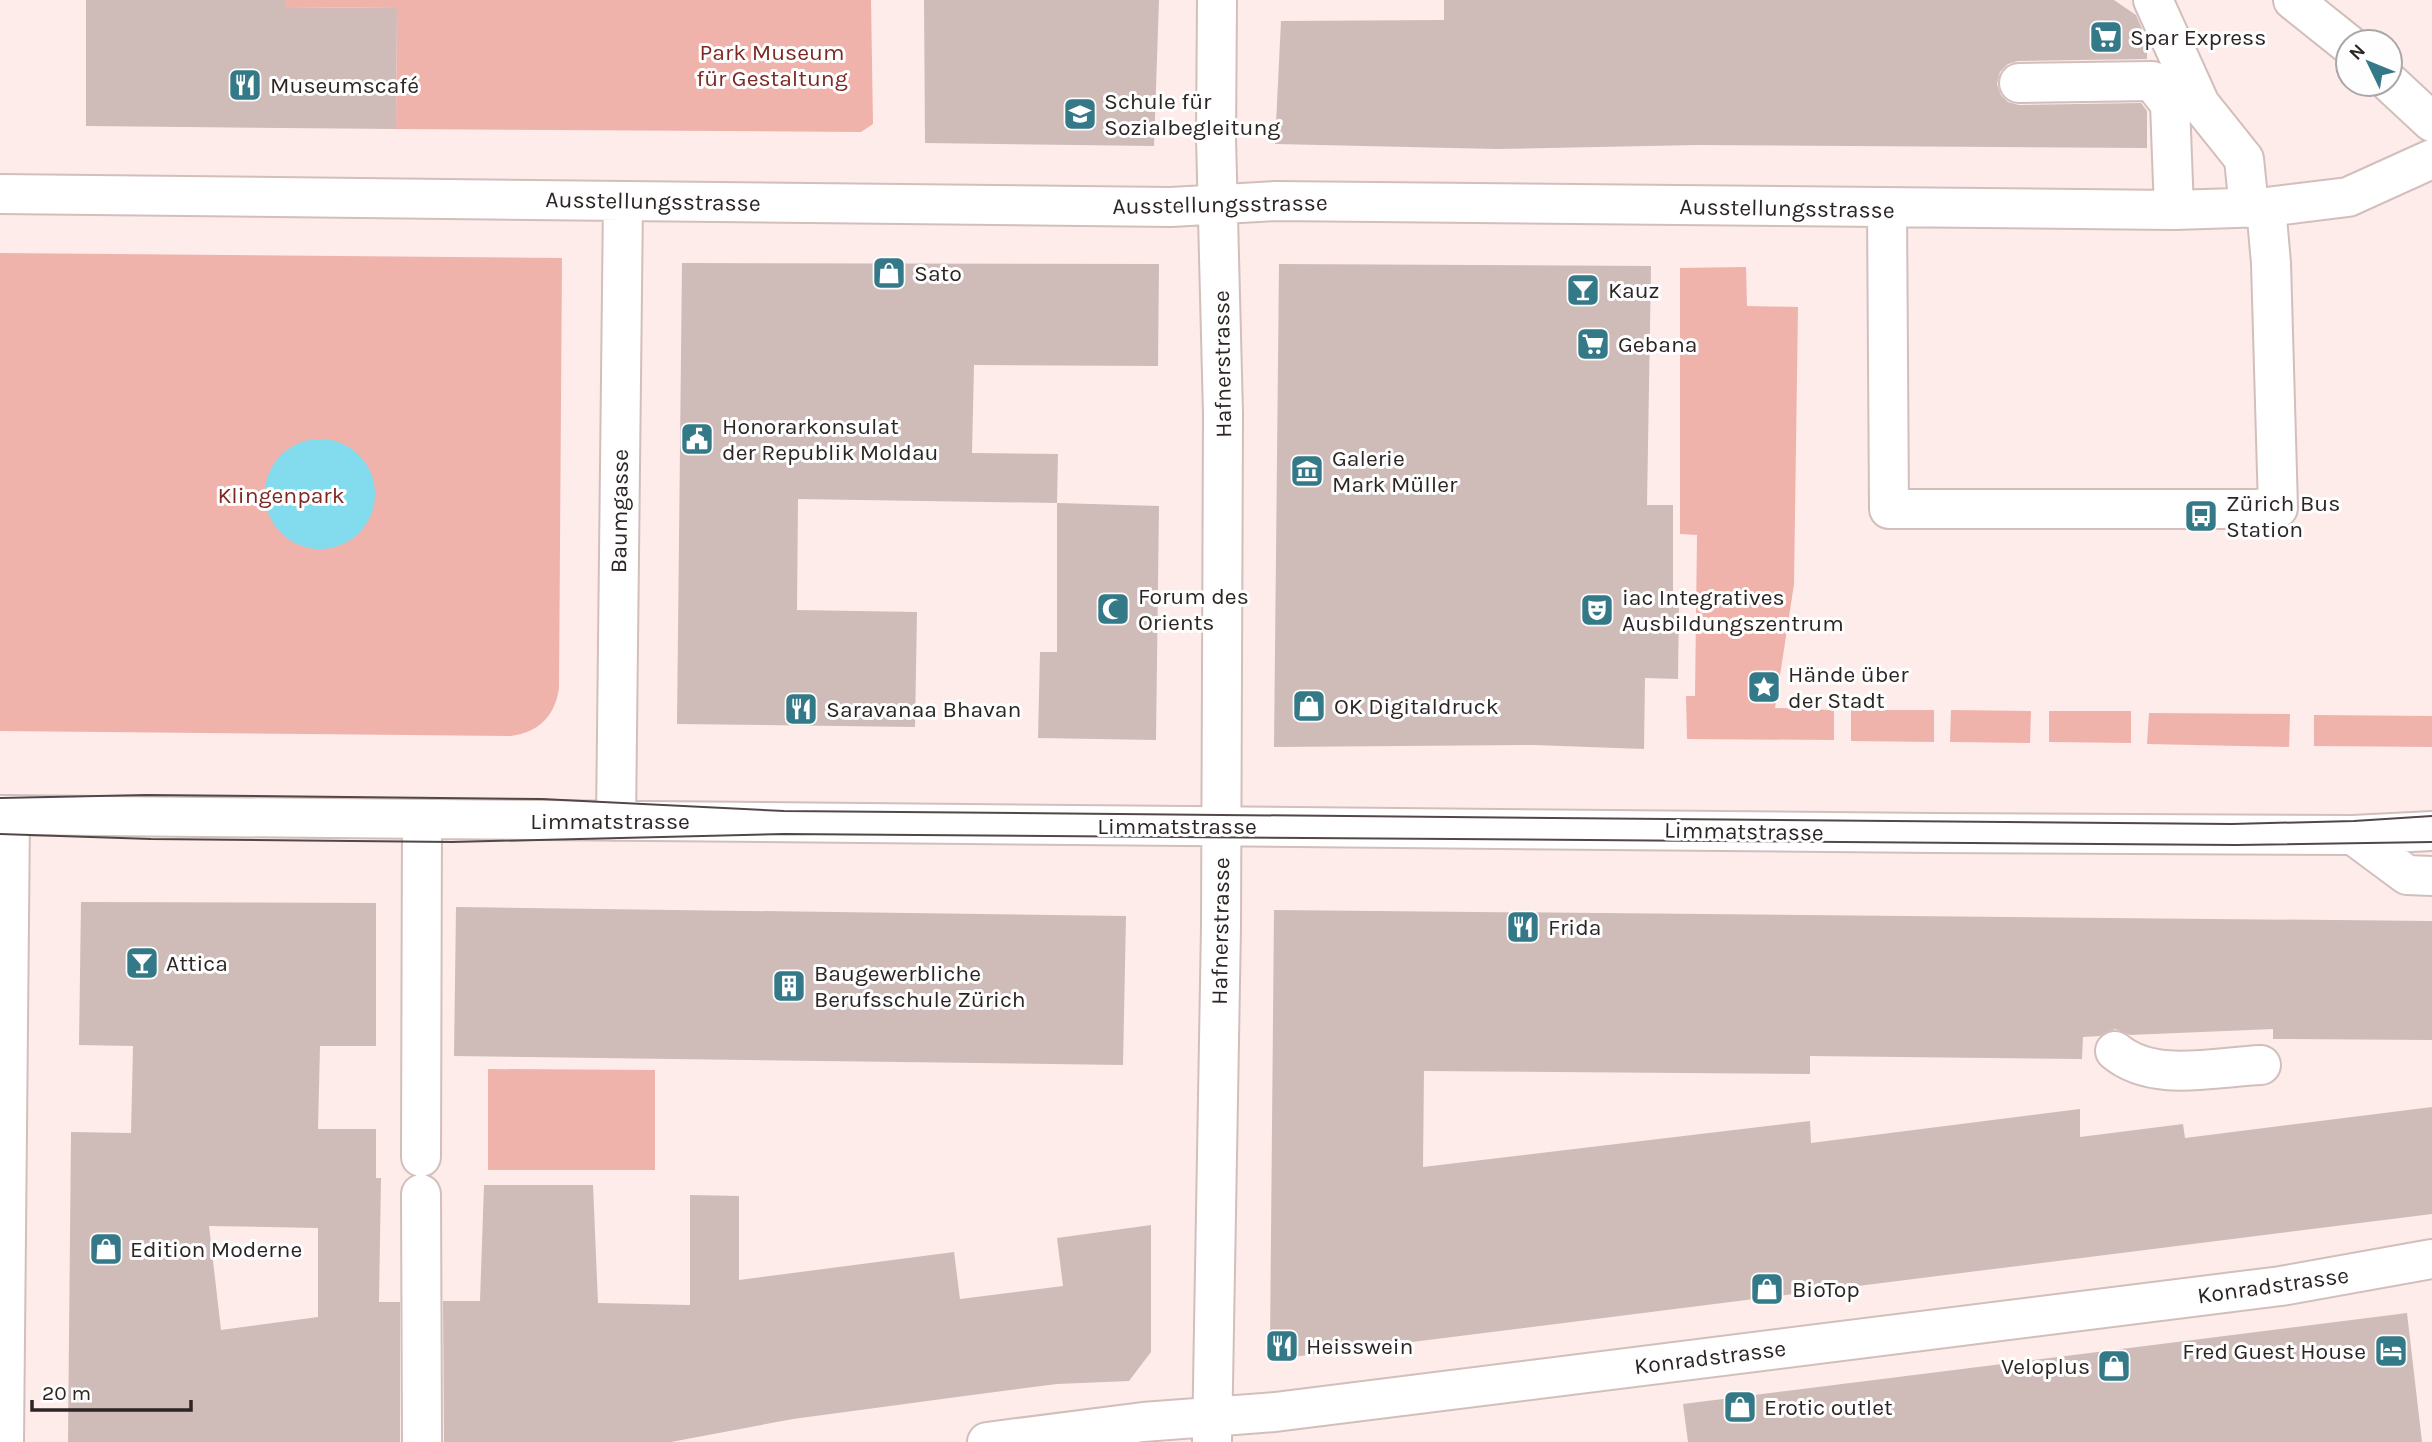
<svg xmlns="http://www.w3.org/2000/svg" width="2432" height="1442" font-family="Karla,sans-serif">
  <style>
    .green { fill: #efb3ac }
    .water { fill: #83dbee }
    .building { fill: #cfbcb9; fill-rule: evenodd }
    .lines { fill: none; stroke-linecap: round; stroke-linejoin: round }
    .minor-casing { stroke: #d2bfbc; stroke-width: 42 }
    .minor { stroke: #fff; stroke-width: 38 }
    .tram { stroke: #504746; stroke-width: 2 }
    .labels { text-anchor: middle; stroke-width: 6; stroke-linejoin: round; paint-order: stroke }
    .poi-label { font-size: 23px; fill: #2c2524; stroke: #fefefe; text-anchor: start }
    .park-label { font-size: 23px; fill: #7d2823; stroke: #fefefe }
    .street-label { font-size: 23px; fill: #2c2524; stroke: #fefefe }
  </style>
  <rect width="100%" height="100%" fill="#fdecea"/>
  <!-- green -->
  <path class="green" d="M 285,0 L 871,0 L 873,124 L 861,132 L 396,129 L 397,8 L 286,7 L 285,10 Z
    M 0,253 L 562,258 L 559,688 C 555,716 539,732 511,736 L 0,731 Z
    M 1746,267 L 1747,306 L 1798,307 L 1794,584 L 1775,708 L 1834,710 L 1834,740 L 1687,739 L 1686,696 L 1695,696 L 1697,535 L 1680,534 L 1680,268 Z
    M 1851,710 L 1934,710 L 1934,742 L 1851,741 Z
    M 1951,710 L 2031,711 L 2030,743 L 1950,742 Z
    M 2049,711 L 2131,711 L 2131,743 L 2049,742 Z
    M 2149,713 L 2290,714 L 2289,747 L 2147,744 Z
    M 2314,715 L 2432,716 L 2432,747 L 2314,746 Z
    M 488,1069 L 655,1070 L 655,1170 L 488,1170 Z"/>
  <!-- water -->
  <path class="water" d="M265 494a55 55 0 1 1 110 0a55 55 0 1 1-110 0Z"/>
  <!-- building -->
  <path class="building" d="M 86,0 L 285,0 L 285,7 L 397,8 L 396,129 L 86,126 Z
    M 924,0 L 1159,0 L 1154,146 L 925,143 Z
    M 1444,0 L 2114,0 L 2136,15 L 2147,40 L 2147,59 L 2018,61 L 2008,64 L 2000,72 L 1997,84 L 2001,95 L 2008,102 L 2019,105 L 2141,103 L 2147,111 L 2147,148 L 1697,145 L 1497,149 L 1275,144 L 1281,21 L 1444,20 Z
    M 682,263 L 1159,264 L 1158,366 L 974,365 L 972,453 L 1058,454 L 1057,503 L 798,499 L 797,610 L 917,612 L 915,727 L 677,724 Z
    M 1279,264 L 1651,266 L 1647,505 L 1673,505 L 1673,602 L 1679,602 L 1678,679 L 1645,678 L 1644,749 L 1534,745 L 1274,747 Z
    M 1057,503 L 1159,506 L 1156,740 L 1038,738 L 1040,652 L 1057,652 Z
    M 81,902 L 376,903 L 376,1046 L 320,1046 L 318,1129 L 376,1129 L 376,1178 L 381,1178 L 379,1302 L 400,1302 L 400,1442 L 68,1442 L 71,1132 L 131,1133 L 133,1046 L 79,1045 ZM 209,1226 L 318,1228 L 318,1317 L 221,1330 Z
    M 456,907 L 1126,916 L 1123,1065 L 454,1056 Z
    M 1274,910 L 2432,921 L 2432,1040 L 2273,1039 L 2273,1029 L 2130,1035 L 2115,1029 L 2100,1036 L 2083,1037 L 2082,1059 L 1810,1056 L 1810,1074 L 1424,1071 L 1423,1167 L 1810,1121 L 1811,1143 L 2080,1109 L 2080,1137 L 2183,1124 L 2185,1138 L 2432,1107 L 2432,1214 L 1284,1358 L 1270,1345 Z
    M 484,1185 L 593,1185 L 598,1303 L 690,1305 L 690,1195 L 739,1196 L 739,1280 L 954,1252 L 960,1299 L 1063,1286 L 1057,1238 L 1151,1225 L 1151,1352 L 1129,1381 L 1057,1384 L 972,1395 L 793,1419 L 671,1442 L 444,1442 L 443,1301 L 480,1301 Z
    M 2407,1313 L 2422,1442 L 1688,1442 L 1683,1404 Z"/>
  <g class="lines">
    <defs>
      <path id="minor" d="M 2153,0 L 2200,104 L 2244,159 L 2249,208
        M 2293,0 L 2348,44
        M 2019,83 L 2152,81 L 2170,104 L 2174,210
        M 2390,83 L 2432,122
        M 0,194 L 1171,207 L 1275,201 L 2174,210 L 2266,207 L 2348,197 L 2432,159
        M 1887,209 L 1889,509 L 2252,509 L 2278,508 L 2271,263 L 2266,207
        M 0,815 L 1935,833 L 2353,835 L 2432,831
        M 616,821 L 623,201
        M 2353,835 L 2407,875 L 2432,876
        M 2115,1051 C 2153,1083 2214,1067 2261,1065
        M 421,1157 L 422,819
        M 421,1194 L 422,1442
        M 4,1442 L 10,815
        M 987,1442 L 1143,1422 L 1275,1412 L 2281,1286 L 2432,1259
        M 1212,1442 L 1221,926 L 1223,414 L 1216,138 L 1217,0"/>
    </defs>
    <!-- minor casing -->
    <use href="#minor" class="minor-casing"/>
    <!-- minor -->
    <use href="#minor" class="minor"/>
    <!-- tram -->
    <path class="tram" d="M 0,798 L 147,795 L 542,799 L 784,811 L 2232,824 L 2354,821 L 2432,816
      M 0,834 L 151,839 L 452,842 L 784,834 L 2236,845 L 2432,842"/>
  </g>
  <!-- icons -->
  <defs>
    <symbol id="supermarket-square" viewBox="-11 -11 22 22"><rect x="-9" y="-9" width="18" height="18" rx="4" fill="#347987" stroke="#fefefe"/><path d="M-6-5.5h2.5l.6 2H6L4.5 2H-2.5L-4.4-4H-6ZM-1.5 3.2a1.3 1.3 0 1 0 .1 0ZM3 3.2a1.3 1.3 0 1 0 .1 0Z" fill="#fff"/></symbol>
    <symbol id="restaurant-square" viewBox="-11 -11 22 22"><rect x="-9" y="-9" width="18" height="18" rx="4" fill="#347987" stroke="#fefefe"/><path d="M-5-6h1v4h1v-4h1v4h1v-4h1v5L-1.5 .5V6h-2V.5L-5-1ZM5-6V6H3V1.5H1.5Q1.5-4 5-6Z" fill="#fff"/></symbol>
    <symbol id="university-square" viewBox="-11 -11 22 22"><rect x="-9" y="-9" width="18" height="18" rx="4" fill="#347987" stroke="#fefefe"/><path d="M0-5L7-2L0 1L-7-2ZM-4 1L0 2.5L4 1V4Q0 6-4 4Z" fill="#fff"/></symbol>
    <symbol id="shop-square" viewBox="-11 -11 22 22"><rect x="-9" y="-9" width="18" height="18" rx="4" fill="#347987" stroke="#fefefe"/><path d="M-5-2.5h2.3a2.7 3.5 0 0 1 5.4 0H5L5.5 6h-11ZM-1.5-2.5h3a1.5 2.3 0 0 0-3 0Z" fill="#fff"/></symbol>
    <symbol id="bar-square" viewBox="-11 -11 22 22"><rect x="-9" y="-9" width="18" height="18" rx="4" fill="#347987" stroke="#fefefe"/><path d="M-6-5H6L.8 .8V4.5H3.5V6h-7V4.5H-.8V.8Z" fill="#fff"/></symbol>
    <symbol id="civic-square" viewBox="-11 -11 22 22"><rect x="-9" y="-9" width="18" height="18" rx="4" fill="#347987" stroke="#fefefe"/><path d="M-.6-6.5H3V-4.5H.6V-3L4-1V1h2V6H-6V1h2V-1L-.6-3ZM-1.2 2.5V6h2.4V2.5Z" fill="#fff"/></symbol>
    <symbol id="museum-square" viewBox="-11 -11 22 22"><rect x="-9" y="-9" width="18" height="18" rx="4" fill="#347987" stroke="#fefefe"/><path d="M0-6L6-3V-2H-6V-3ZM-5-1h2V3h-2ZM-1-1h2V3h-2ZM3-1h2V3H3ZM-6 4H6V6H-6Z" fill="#fff"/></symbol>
    <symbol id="bus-square" viewBox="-11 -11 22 22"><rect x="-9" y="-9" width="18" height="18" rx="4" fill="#347987" stroke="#fefefe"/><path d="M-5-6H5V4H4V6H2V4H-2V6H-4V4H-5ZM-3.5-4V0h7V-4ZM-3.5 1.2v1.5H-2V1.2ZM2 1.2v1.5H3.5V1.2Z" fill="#fff"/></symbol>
    <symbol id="mosque-square" viewBox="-11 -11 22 22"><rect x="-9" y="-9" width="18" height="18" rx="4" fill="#347987" stroke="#fefefe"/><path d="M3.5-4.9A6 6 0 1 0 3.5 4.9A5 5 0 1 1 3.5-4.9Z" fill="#fff"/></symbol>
    <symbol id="theatre-square" viewBox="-11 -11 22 22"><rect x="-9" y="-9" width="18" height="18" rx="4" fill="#347987" stroke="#fefefe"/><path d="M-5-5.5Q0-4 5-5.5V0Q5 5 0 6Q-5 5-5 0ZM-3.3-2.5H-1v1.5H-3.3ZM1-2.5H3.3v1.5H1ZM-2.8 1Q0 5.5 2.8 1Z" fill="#fff"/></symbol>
    <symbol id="sight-square" viewBox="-11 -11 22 22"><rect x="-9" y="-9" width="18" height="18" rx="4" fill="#347987" stroke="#fefefe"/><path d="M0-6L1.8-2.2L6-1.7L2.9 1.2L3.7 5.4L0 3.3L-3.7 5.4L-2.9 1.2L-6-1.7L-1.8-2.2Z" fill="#fff"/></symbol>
    <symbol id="building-square" viewBox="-11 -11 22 22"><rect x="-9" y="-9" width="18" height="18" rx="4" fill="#347987" stroke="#fefefe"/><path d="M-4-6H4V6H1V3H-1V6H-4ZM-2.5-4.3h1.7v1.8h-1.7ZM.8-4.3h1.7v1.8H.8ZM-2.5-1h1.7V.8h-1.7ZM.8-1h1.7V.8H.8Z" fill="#fff"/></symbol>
    <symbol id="hotel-square" viewBox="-11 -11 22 22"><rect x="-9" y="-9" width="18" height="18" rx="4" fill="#347987" stroke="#fefefe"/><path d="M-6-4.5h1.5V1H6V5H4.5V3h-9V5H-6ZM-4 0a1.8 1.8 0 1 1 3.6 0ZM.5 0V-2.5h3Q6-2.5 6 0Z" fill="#fff"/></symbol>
  </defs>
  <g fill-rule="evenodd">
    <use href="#supermarket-square" x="2087" y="18" width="38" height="38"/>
    <use href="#restaurant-square" x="226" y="66" width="38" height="38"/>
    <use href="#university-square" x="1061" y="95" width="38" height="38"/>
    <use href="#shop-square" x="870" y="254" width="38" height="38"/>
    <use href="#bar-square" x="1564" y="271" width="38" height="38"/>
    <use href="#supermarket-square" x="1574" y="325" width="38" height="38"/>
    <use href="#civic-square" x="678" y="420" width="38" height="38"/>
    <use href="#museum-square" x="1288" y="452" width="38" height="38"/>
    <use href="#bus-square" x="2182" y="497" width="38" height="38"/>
    <use href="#mosque-square" x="1094" y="590" width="38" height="38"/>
    <use href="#theatre-square" x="1578" y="591" width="38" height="38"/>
    <use href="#sight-square" x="1745" y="668" width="38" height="38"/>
    <use href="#shop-square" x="1290" y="687" width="38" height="38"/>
    <use href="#restaurant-square" x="782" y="690" width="38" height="38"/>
    <use href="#restaurant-square" x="1504" y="908" width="38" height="38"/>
    <use href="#bar-square" x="123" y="944" width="38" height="38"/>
    <use href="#building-square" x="770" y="967" width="38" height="38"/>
    <use href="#shop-square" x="87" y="1230" width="38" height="38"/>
    <use href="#shop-square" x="1748" y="1270" width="38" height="38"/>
    <use href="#restaurant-square" x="1263" y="1327" width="38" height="38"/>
    <use href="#hotel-square" x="2372" y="1332" width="38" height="38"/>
    <use href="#shop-square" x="2095" y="1347" width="38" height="38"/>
    <use href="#shop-square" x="1721" y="1388" width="38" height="38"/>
  </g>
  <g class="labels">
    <!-- poi labels -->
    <g class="poi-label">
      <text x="2130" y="45">Spar Express</text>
      <text x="270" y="93">Museumscafé</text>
      <text x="1104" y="109">Schule für<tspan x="1104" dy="26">Sozialbegleitung</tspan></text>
      <text x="914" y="281">Sato</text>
      <text x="1608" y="298">Kauz</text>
      <text x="1618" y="352">Gebana</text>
      <text x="722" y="434">Honorarkonsulat<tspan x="722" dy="26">der Republik Moldau</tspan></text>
      <text x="1332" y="466">Galerie<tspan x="1332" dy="26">Mark Müller</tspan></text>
      <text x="2226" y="511">Zürich Bus<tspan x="2226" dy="26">Station</tspan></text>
      <text x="1138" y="604">Forum des<tspan x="1138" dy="26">Orients</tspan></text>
      <text x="1622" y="605">iac Integratives<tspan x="1622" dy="26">Ausbildungszentrum</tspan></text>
      <text x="1788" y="682">Hände über<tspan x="1788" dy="26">der Stadt</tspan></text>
      <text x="1334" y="714">OK Digitaldruck</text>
      <text x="826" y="717">Saravanaa Bhavan</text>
      <text x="1548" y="935">Frida</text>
      <text x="166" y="971">Attica</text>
      <text x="814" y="981">Baugewerbliche<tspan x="814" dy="26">Berufsschule Zürich</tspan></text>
      <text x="130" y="1257">Edition Moderne</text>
      <text x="1792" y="1297">BioTop</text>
      <text x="1306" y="1354">Heisswein</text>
      <text x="2366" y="1359" text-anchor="end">Fred Guest House</text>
      <text x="2090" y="1374" text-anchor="end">Veloplus</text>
      <text x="1764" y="1415">Erotic outlet</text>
    </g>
    <!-- park labels -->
    <g class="park-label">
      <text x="772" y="60">Park Museum<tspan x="772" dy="26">für Gestaltung</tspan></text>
      <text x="281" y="503">Klingenpark</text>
    </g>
    <!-- street labels -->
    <g class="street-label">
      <text transform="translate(653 201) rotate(1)" y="8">Ausstellungsstrasse</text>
      <text transform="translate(1220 204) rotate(-1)" y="8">Ausstellungsstrasse</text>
      <text transform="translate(1787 208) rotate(1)" y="8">Ausstellungsstrasse</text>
      <text transform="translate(1222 364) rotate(-91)" y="8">Hafnerstrasse</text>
      <text transform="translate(619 511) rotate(-89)" y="8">Baumgasse</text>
      <text x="610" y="829">Limmatstrasse</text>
      <text x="1177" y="834">Limmatstrasse</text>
      <text transform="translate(1744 831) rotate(1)" y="8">Limmatstrasse</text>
      <text transform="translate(1220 931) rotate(-89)" y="8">Hafnerstrasse</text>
      <text transform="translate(2273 1285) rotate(-8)" y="8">Konradstrasse</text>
      <text transform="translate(1710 1357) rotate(-7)" y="8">Konradstrasse</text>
    </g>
  </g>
  <!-- north arrow -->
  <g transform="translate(2369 63) rotate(313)"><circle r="33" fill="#fefefe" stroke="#aaa7a7" stroke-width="2"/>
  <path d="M0-5L12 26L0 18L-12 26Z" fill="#347987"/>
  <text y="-10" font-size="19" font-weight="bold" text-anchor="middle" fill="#2c2524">N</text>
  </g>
  <!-- scale -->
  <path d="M32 1400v10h159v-10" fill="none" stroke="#2c2524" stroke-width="3.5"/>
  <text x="42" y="1400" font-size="21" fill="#2c2524" stroke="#fefefe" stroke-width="5" paint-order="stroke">20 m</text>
</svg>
